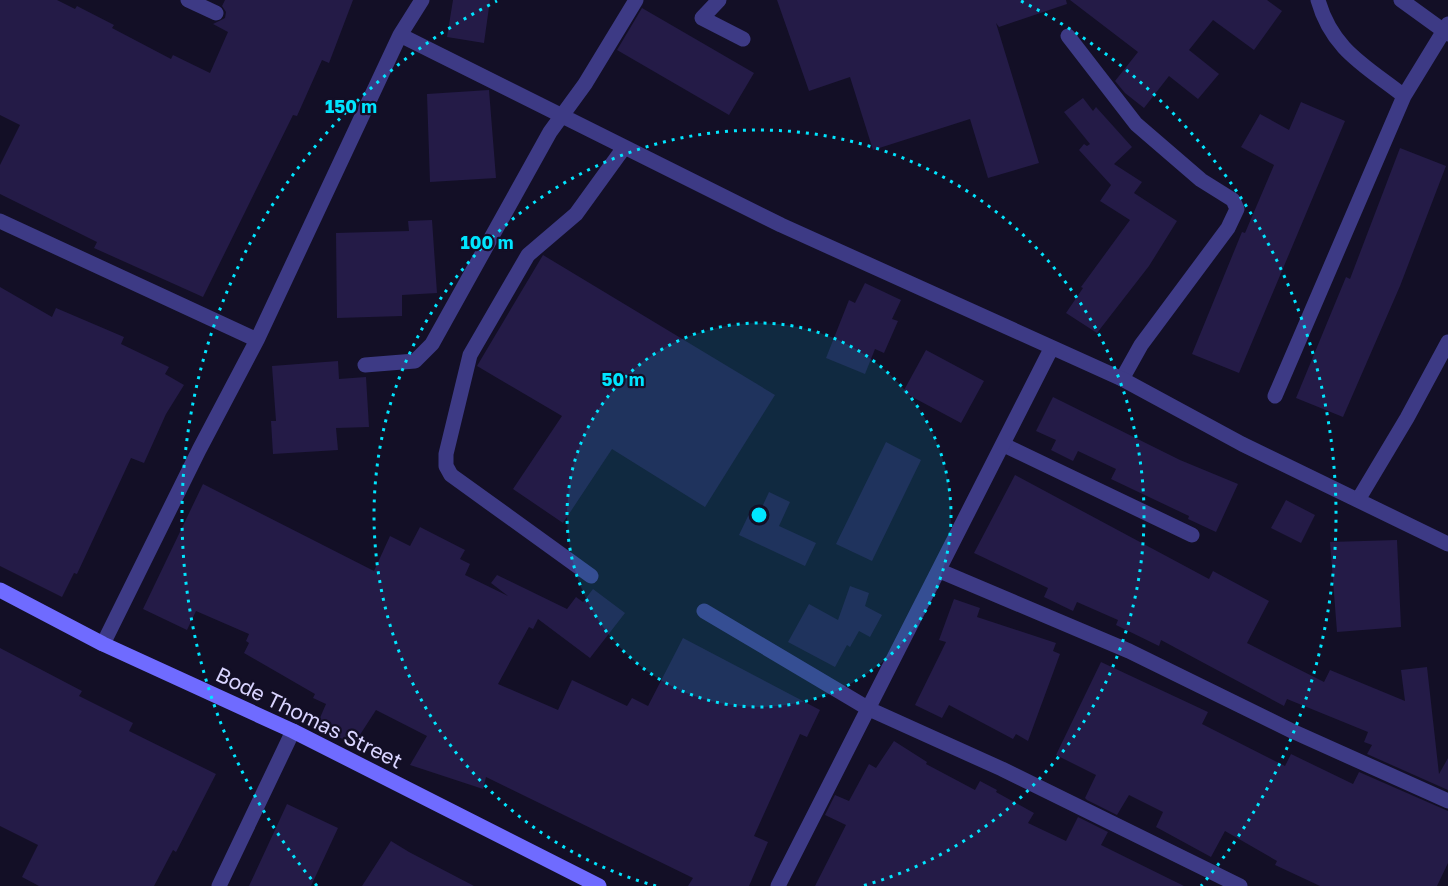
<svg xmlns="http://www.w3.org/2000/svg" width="1448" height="886" font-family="'Golos Text',sans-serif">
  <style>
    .building { fill: #241b47 }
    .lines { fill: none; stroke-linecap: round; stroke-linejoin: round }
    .service { stroke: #3d3a85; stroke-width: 15 }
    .minor { stroke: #3d3a85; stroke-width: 15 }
    .secondary { stroke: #6f6bff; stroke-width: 15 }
    .ring { fill: none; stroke: #00e5ff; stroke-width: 3; stroke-dasharray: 3 6 }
    .labels { text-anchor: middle; stroke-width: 4.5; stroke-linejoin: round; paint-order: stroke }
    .street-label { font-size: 21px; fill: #d9d4ff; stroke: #130f26 }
    .centre { fill: #00e5ff; stroke: #130f26; stroke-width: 3 }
    .ring-label { font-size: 18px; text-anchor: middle; font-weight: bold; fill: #00e5ff; stroke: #130f26; stroke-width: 4.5; stroke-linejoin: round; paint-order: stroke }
  </style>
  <rect width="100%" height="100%" fill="#130f26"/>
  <!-- building -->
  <path class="building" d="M 0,0 L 57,0 L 75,9 L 77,6 L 114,25 L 112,28 L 171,59 L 173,55 L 210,73 L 228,32 L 213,24 L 225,18 L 226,12 L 222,6 L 225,0 L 353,0 L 329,63 L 322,60 L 297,116 L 293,115 L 203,297 L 94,248 L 97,242 L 0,194 L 0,165 L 20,125 L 0,115 Z
    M 453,0 L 490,0 L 484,43 L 447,37 Z
    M 777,0 L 1066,0 L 1067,4 L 999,27 L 996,23 L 1039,163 L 988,178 L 970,119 L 873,150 L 850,77 L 809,91 Z
    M 1070,0 L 1267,0 L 1282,11 L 1254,50 L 1213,20 L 1189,50 L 1219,74 L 1198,99 L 1169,76 L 1144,108 L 1125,93 L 1115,81 L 1138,52 Z
    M 642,8 L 754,73 L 729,115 L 617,50 Z
    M 489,90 L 496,178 L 430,182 L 427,94 Z
    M 1083,98 L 1093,111 L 1096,107 L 1132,147 L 1114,164 L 1142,182 L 1134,193 L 1177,221 L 1149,266 L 1097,333 L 1066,313 L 1083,288 L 1081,287 L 1130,220 L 1100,201 L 1111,185 L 1079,150 L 1084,144 L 1087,146 L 1090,144 L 1064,112 Z
    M 1301,102 L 1345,121 L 1239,373 L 1192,354 L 1242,232 L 1245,233 L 1274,165 L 1241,147 L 1260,114 L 1289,130 Z
    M 1400,148 L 1446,166 L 1400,286 L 1343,417 L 1296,398 L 1346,277 L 1350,279 Z
    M 432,220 L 437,293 L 402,295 L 402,316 L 337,318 L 336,233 L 409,231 L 408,221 Z
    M 543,255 L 775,395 L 705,507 L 612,449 L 563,523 L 513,489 L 562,416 L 477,366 Z
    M 865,283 L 901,300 L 892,319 L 898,321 L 884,353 L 875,349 L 865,374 L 826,358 L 849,300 L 855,303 Z
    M 0,287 L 52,317 L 56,308 L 124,337 L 121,344 L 169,367 L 165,374 L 184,385 L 166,414 L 144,463 L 131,458 L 77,574 L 74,573 L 62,597 L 0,566 Z
    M 926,350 L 984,381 L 961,423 L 903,392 Z
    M 338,361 L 339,379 L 366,377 L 369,427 L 336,428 L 338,450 L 273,454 L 271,421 L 276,421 L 272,366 Z
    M 1053,397 L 1180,460 L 1238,484 L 1216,532 L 1188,519 L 1189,516 L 1111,479 L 1116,469 L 1078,451 L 1073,461 L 1051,450 L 1056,440 L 1036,431 Z
    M 886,442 L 921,460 L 872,561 L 836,544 Z
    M 1015,475 L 1209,579 L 1213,571 L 1269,601 L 1247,643 L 1324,682 L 1330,670 L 1405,701 L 1401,670 L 1427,667 L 1439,774 L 1448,758 L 1448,790 L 1367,754 L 1372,745 L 1364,742 L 1368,732 L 1287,699 L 1284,706 L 1161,640 L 1159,646 L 1116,625 L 1118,620 L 1077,602 L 1073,611 L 1044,597 L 1048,588 L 974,553 Z
    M 203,484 L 374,571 L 390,536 L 410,546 L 420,527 L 465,550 L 460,559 L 470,564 L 465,575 L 508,596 L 491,583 L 497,575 L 567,609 L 576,597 L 583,602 L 593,589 L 625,613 L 590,658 L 538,619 L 533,629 L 529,627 L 498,684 L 558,710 L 572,680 L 627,706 L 632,698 L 648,706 L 683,638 L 820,710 L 807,737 L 800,734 L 754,836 L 768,842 L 749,886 L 688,886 L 693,878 L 486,777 L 483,789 L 410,765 L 427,736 L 376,710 L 354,744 L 316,727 L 326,704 L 313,698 L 315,694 L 244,653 L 249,643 L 246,641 L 249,634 L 196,611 L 187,630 L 143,609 Z
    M 769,492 L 790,502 L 779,526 L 816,543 L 805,566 L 739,535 L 750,512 L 758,516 Z
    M 1286,500 L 1315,515 L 1301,543 L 1271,528 Z
    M 1397,540 L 1401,627 L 1337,632 L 1330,542 Z
    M 850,586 L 869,593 L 865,606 L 882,615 L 870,637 L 859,631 L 850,647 L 847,645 L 835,667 L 788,642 L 809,604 L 838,620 Z
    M 954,599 L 980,608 L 977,617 L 1056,643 L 1053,651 L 1060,654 L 1028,741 L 1016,734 L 1013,739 L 949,705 L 942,718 L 915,705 L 946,642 L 939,640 Z
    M 0,648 L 82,691 L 79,696 L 133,723 L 129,731 L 216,774 L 176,852 L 173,850 L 154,886 L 39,886 L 22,877 L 38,845 L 0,826 Z
    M 1101,662 L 1208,712 L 1202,724 L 1285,766 L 1291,754 L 1353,784 L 1359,772 L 1448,811 L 1448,863 L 1437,886 L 1320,886 L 1275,865 L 1277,861 L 1225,831 L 1211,857 L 1156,827 L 1163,812 L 1129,795 L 1117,815 L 1087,800 L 1085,798 L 1096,775 L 1056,755 Z
    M 894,741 L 927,762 L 926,764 L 975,790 L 980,781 L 997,790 L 996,792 L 1034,813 L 1028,823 L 1066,841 L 1078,817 L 1108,832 L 1101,845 L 1184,886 L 815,886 L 846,825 L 825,815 L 835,795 L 849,801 L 869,764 L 876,768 Z
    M 287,804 L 338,828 L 311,886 L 249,886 Z
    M 391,841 L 409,852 L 474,886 L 362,886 Z"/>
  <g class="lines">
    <!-- service -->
    <path class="service" d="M 719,0 L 702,18 L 743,39
      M 1068,36 L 1136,124 L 1201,180 L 1233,200 L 1237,209 L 1228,228 L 1141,345 L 1122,379
      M 1404,96 L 1448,24
      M 1275,396 L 1404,96 C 1366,66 1332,50 1318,0
      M 1004,445 L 1192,535"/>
    <!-- minor -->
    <path class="minor" d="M 188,0 L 216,13
      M 1401,0 L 1448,34
      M 400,35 L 781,225 L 1122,379 L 1242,444 L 1448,544
      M 0,221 L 257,340
      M 365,365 L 415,361 L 432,344 L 550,132 L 585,84 L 636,0
      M 1358,500 L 1407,418 L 1448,342
      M 940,571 L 1129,651 L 1292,731 L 1448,801
      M 591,576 L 451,475 L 446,466 L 446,454 L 470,355 L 528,255 L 576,214 L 623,149
      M 704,611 L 869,709 L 1002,769 L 1240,886
      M 103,644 L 199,450 L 257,340 L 400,35 L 422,0
      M 219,886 L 293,731
      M 778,886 L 1051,349"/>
    <!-- secondary -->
    <path class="secondary" d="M 0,590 L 103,644 L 293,731 L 599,886"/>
  </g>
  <!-- distance rings -->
  <circle cx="759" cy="515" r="192" fill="#00e5ff" fill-opacity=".12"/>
  <g class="ring">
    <circle cx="759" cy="515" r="192"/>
    <path d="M656 886A385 385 0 1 1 862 886"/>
    <path d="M317 886A577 577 0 0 1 497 1M1021 1A577 577 0 0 1 1201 886"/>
  </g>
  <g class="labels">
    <!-- street labels -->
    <g class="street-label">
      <text transform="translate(309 718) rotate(26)" y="7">Bode Thomas Street</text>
    </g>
  </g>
  <circle cx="759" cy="515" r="9" class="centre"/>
  <g class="ring-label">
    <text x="351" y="113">150 m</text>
    <text x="487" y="249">100 m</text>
    <text x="623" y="386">50 m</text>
  </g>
</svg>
